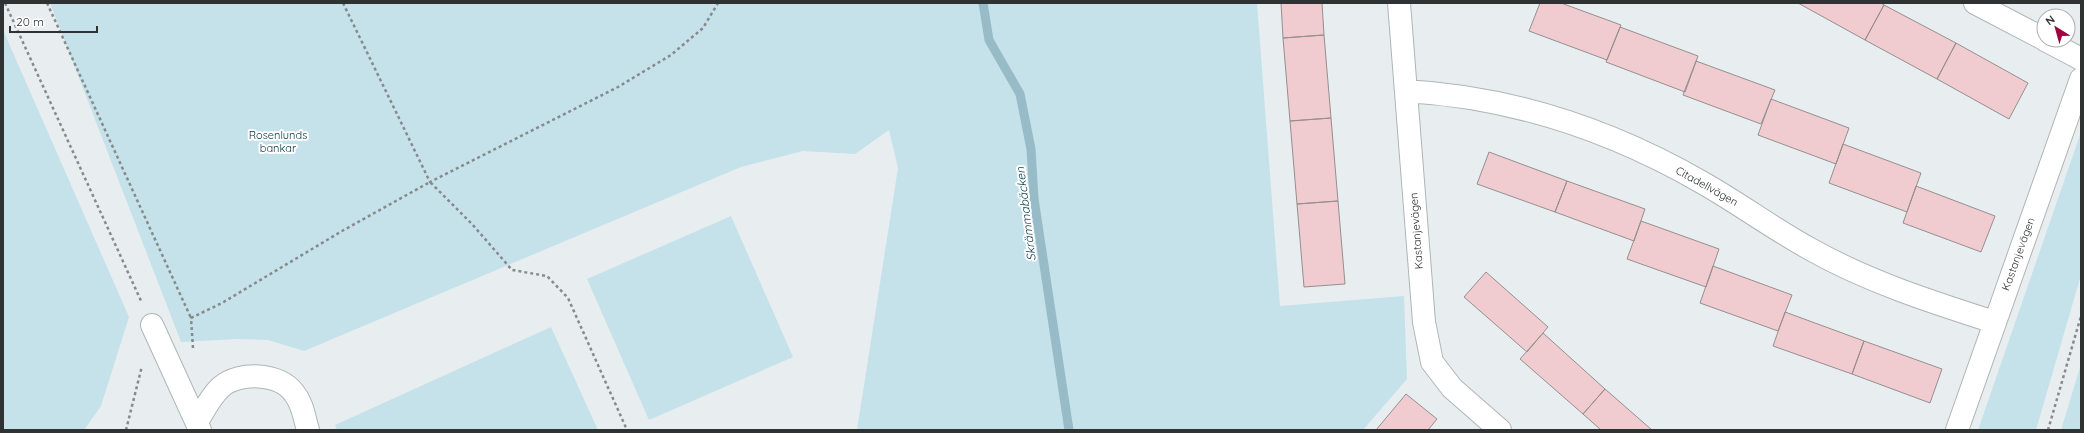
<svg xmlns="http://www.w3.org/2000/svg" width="2084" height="433" font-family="Quicksand,sans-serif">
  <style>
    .green { fill: #c5e1ea }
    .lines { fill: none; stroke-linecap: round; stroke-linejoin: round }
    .stream { stroke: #97bbc7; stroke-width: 9 }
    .building { fill: #f0cbcf; stroke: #958f90 }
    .minor-casing { stroke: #afb5b7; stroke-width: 24 }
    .path { stroke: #868a8b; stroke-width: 2.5; stroke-dasharray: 3 3; stroke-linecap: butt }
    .minor { stroke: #fff; stroke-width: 22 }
    .labels { text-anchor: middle; stroke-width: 4; stroke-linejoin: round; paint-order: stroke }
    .park-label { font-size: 11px; fill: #003644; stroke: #fff }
    .street-label { font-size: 11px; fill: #2f3232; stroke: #fff }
    .water-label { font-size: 12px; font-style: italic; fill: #023b49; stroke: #fff }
  </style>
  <rect width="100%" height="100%" fill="#e8eef0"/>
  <!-- green -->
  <path class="green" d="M 50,3 L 1257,3 L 1280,306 L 1404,296 L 1407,379 L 1363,430 L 857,430 L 898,168 L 889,130 L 855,154 L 803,151 L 741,167 L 304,351 L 268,340 L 237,339 L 181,342 Z
    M 3,30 L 129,317 L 101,406 L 84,430 L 3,430 Z
    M 2081,132 L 2081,275 L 2036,430 L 1978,430 Z
    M 731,216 L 793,357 L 649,420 L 587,279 Z
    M 551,327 L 598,430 L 337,430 L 335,425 Z
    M 2081,364 L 2081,430 L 2061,430 Z"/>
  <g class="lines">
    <!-- stream -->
    <path class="stream" d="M 983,3 L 989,40 L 1020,94 L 1031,149 L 1034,199 L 1069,430"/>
  </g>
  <!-- building -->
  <path class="building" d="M 1281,3 L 1322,3 L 1324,35 L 1283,38 Z
    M 1540,3 L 1561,3 L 1621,25 L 1607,60 L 1529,31 Z
    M 1798,3 L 1881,3 L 1884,5 L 1865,40 Z
    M 1884,5 L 1956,43 L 1937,79 L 1865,40 Z
    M 1620,27 L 1698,56 L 1685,92 L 1606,62 Z
    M 1324,35 L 1331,118 L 1290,121 L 1283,38 Z
    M 1956,43 L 2028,83 L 2009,119 L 1937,79 Z
    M 1696,61 L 1775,90 L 1761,124 L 1683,95 Z
    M 1771,99 L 1849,128 L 1836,164 L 1758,135 Z
    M 1331,118 L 1338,201 L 1297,204 L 1290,121 Z
    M 1843,144 L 1921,173 L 1907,212 L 1829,183 Z
    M 1489,152 L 1567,181 L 1555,212 L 1477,184 Z
    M 1567,181 L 1645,209 L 1634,241 L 1555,212 Z
    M 1916,186 L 1995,216 L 1981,252 L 1903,223 Z
    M 1338,201 L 1345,284 L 1304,287 L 1297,204 Z
    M 1641,221 L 1719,249 L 1706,287 L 1627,259 Z
    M 1713,266 L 1792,295 L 1778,331 L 1700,303 Z
    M 1486,272 L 1548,327 L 1527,352 L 1464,297 Z
    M 1785,312 L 1864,341 L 1852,374 L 1773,346 Z
    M 1543,333 L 1605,389 L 1583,414 L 1520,359 Z
    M 1864,341 L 1942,369 L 1930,403 L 1852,374 Z
    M 1605,389 L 1652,430 L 1601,430 L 1583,414 Z
    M 1406,394 L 1437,419 L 1428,430 L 1376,430 Z"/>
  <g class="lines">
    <defs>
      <path id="minor" d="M 1399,3 L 1424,322 L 1432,362 L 1452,388 L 1500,430
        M 1975,3 L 2044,39
        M 2045,40 L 2081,59
        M 1406,91 C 1511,97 1611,130 1703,183 C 1740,204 1775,230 1812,250 C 1869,282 1932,302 1994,322
        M 152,325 L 200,430
        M 197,422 C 204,410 211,396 221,387 C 239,371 280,373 294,393 C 303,404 304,417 308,430
        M 1957,430 L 2081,79"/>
    </defs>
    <!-- minor casing -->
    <use href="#minor" class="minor-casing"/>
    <!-- path -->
    <path class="path" d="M 5,3 L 142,303
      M 47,3 L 191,318
      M 343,3 L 430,182 L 618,87 L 671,55 L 703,28 L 718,3
      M 193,348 L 191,318 L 222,303 L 342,231 L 430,182 L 472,224 L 512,270 L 547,276 L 568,298 L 627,430
      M 126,430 L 142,366
      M 2048,430 L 2081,316"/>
    <!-- minor -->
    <use href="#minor" class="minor"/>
  </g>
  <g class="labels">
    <!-- park labels -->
    <g class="park-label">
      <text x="278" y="139">Rosenlunds<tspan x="278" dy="13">bankar</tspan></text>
    </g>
    <!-- street labels -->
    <g class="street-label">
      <text transform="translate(1707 186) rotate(29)" y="4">Citadellvägen</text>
      <text transform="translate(1416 231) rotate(-94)" y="4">Kastanjevägen</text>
      <text transform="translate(2018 254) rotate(-70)" y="4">Kastanjevägen</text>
    </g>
    <!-- water labels -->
    <g class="water-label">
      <text transform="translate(1026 214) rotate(-97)" y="4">Skrämmabäcken</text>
    </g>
  </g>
  <!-- border -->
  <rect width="2084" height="433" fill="none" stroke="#2f3232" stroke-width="8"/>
  <!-- north arrow -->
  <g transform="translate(2056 28) rotate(323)"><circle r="19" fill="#ffffff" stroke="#acadad"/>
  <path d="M0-3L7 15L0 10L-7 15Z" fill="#a1023d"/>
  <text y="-6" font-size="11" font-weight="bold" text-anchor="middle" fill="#2f3232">N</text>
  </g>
  <!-- scale -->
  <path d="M10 26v6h87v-6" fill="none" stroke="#2f3232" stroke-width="2"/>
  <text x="16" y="26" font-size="12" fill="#2f3232" stroke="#ffffff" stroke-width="3" paint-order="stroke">20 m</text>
</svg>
